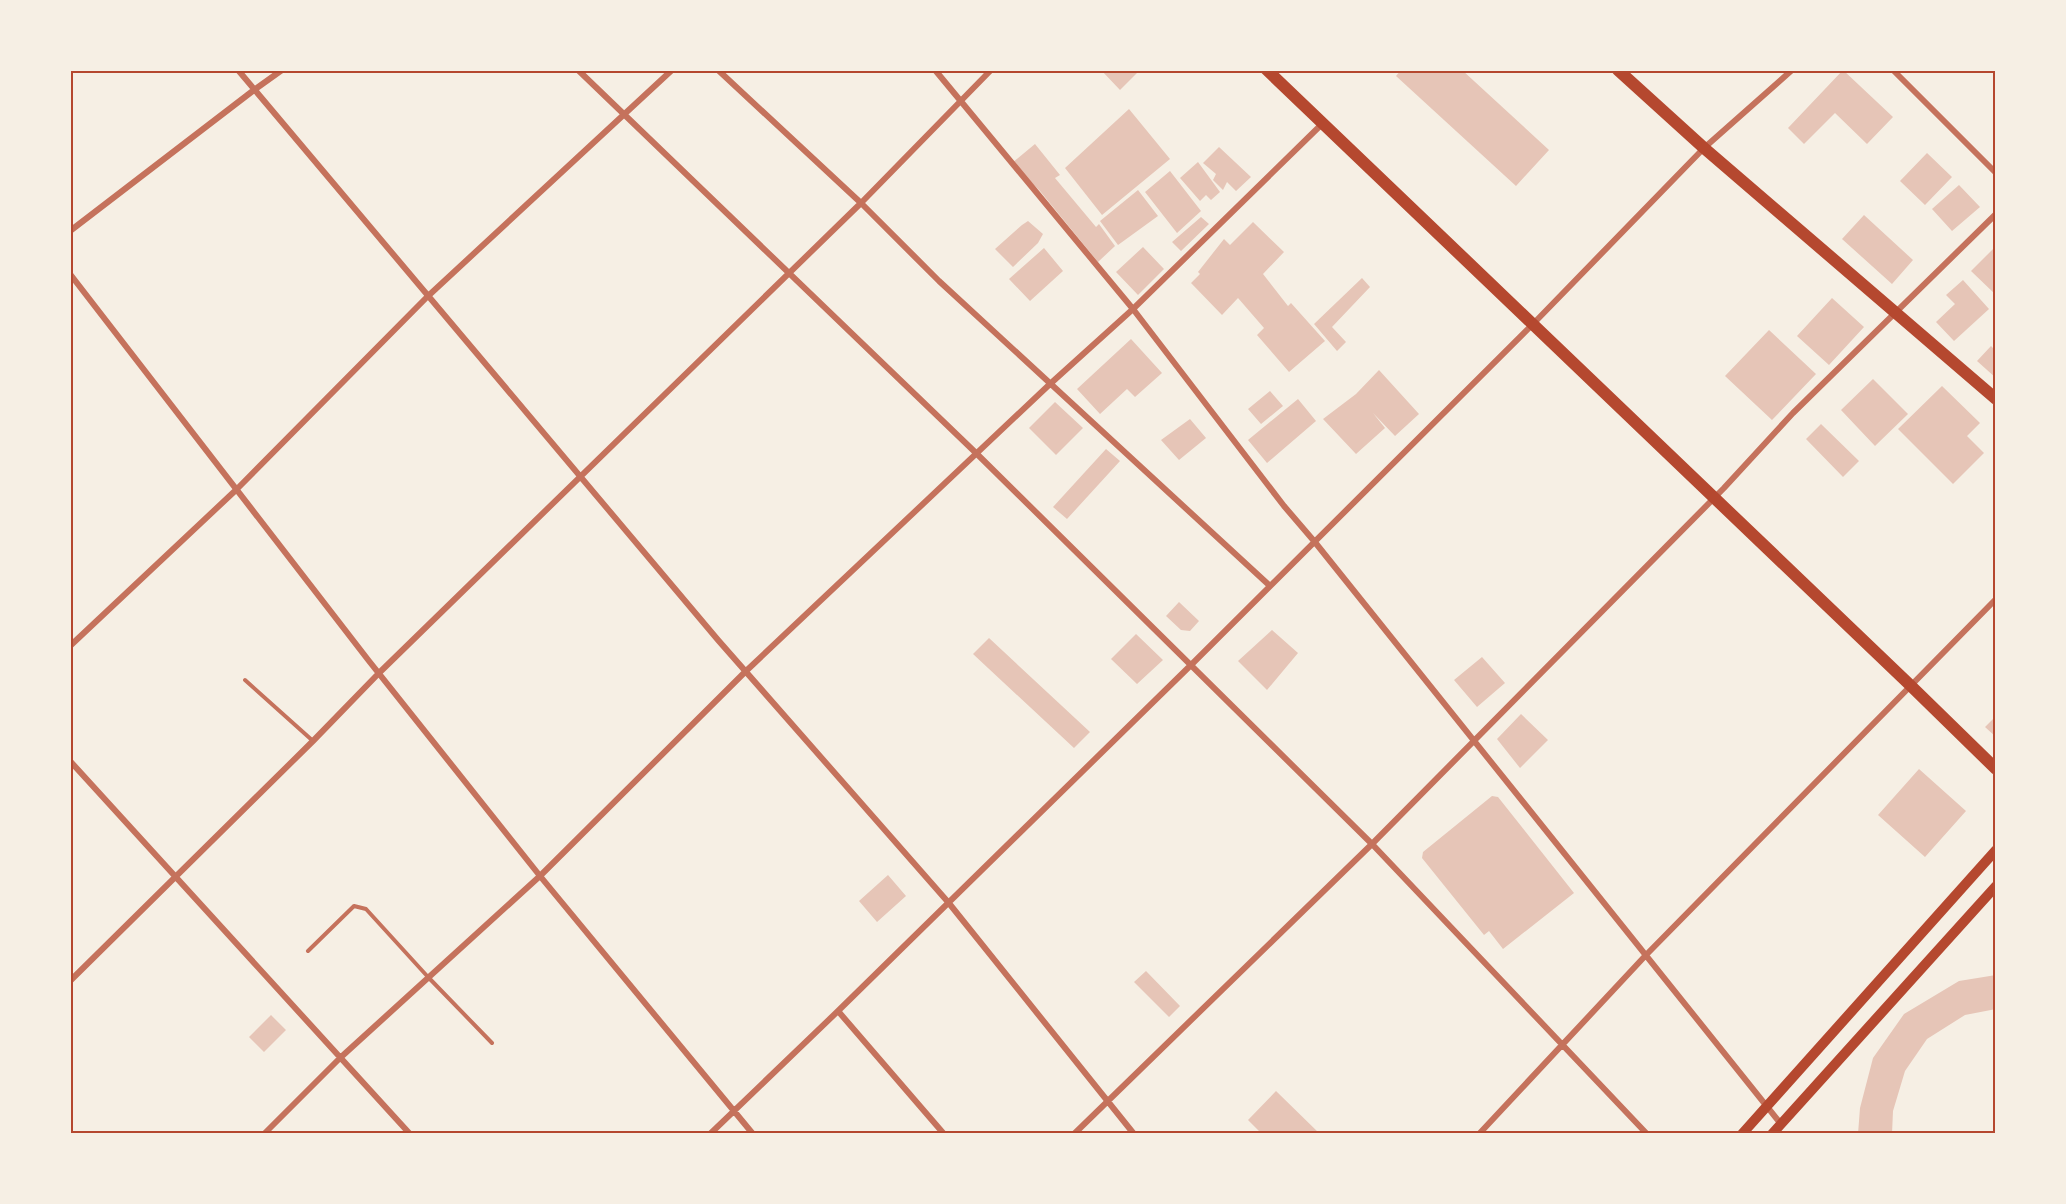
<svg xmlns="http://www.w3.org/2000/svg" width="2066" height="1204" font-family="'Nunito Sans',sans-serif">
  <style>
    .building { fill: #e6c5b7 }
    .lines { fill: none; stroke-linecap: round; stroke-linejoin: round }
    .service { stroke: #c5725c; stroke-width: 4 }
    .minor { stroke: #c5725c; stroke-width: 6 }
    .secondary { stroke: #b5482f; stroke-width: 10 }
    .primary { stroke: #b5482f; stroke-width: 12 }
    .neatline { fill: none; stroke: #b5482f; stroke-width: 2 }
  </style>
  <rect width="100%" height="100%" fill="#f6efe4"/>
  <!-- building -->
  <path class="building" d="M 1101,70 L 1140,70 L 1120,90 Z
    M 1401,70 L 1462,70 L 1549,150 L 1516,186 L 1396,76 Z
    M 1843,70 L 1893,117 L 1867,144 L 1835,113 L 1804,144 L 1788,128 Z
    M 1129,109 L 1170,159 L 1102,215 L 1065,168 Z
    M 1035,144 L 1060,175 L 1055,178 L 1096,227 L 1099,224 L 1115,246 L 1098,262 L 1040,191 L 1012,163 Z
    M 1219,147 L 1251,177 L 1236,191 L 1227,182 L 1223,190 L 1213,180 L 1216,174 L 1203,163 Z
    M 1927,153 L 1952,177 L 1925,205 L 1900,181 Z
    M 1198,162 L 1220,192 L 1211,200 L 1206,195 L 1200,201 L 1180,178 Z
    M 1170,171 L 1201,211 L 1177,233 L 1145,192 Z
    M 1959,185 L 1980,207 L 1952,231 L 1932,209 Z
    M 1138,190 L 1158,216 L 1118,245 L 1100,221 Z
    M 1864,215 L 1913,260 L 1892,284 L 1842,239 Z
    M 1201,217 L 1209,224 L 1181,251 L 1172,242 Z
    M 1028,221 L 1043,234 L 1038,243 L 1013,267 L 995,249 L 1022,225 Z
    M 1253,222 L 1284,252 L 1263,274 L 1288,306 L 1291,303 L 1325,341 L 1289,372 L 1257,335 L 1264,328 L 1238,298 L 1222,315 L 1191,283 L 1200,274 L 1198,272 L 1224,239 L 1230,245 Z
    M 1996,246 L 1996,295 L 1971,271 Z
    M 1143,247 L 1164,269 L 1138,295 L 1116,272 Z
    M 1044,248 L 1063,271 L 1030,301 L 1009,279 Z
    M 1362,278 L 1370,287 L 1332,327 L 1346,342 L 1337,351 L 1314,324 Z
    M 1963,280 L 1989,309 L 1954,341 L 1936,322 L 1955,304 L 1946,295 Z
    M 1832,298 L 1864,327 L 1829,365 L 1797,336 Z
    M 1769,330 L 1816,374 L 1772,420 L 1725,376 Z
    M 1131,339 L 1162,373 L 1135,397 L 1127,389 L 1100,414 L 1077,389 Z
    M 1991,346 L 1996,351 L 1996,378 L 1977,361 Z
    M 1379,370 L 1419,414 L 1395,436 L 1373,413 L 1385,428 L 1356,454 L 1323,419 L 1356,394 Z
    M 1873,379 L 1908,414 L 1875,446 L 1841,410 Z
    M 1942,386 L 1980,423 L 1967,436 L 1984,453 L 1953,484 L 1898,429 Z
    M 1270,391 L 1283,406 L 1261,424 L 1248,409 Z
    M 1298,399 L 1316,421 L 1267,463 L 1248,440 Z
    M 1055,402 L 1083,428 L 1056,455 L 1029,428 Z
    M 1190,419 L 1206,438 L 1179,460 L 1161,440 Z
    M 1821,424 L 1859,461 L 1843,477 L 1806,439 Z
    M 1106,449 L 1120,461 L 1067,519 L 1053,507 Z
    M 1179,602 L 1199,621 L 1190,631 L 1181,630 L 1166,616 Z
    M 1272,630 L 1298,653 L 1267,690 L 1238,661 Z
    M 1136,634 L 1163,660 L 1137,684 L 1111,659 Z
    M 989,638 L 1090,732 L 1074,748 L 973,654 Z
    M 1482,657 L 1505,683 L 1477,707 L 1454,680 Z
    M 1521,714 L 1548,740 L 1520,768 L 1497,739 Z
    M 1996,716 L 1996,737 L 1985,727 Z
    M 1919,769 L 1966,811 L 1925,857 L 1878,815 Z
    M 1492,796 L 1498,797 L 1574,893 L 1503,949 L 1489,931 L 1484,935 L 1422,858 L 1423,852 Z
    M 888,875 L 906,896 L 877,922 L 859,901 Z
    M 1146,971 L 1180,1006 L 1169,1017 L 1134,982 Z
    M 1996,975 L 1996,1009 L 1965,1015 L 1927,1039 L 1905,1071 L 1893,1111 L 1892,1134 L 1858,1134 L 1860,1108 L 1873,1058 L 1904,1014 L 1959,981 Z
    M 271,1015 L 286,1030 L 264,1052 L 249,1037 Z
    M 1276,1091 L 1320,1134 L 1262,1134 L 1248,1120 Z"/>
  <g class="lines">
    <!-- service -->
    <path class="service" d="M 245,680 L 313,741
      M 308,951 L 354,906 L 366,909 L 428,977 L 492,1043"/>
    <!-- minor -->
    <path class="minor" d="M 238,70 L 718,640 L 948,902 L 1134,1134
      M 578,70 L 976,453 L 1372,844 L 1647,1134
      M 718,70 L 861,203 L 939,281 L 1269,585
      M 935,70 L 1133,309 L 1284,506 L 1314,541 L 1781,1124
      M 1893,70 L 1996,173
      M 70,231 L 254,90 L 282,70
      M 70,274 L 369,661 L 540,876 L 753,1134
      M 70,646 L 237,489 L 427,297 L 672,70
      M 70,761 L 410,1134
      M 70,981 L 313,741 L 379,673 L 861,203 L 991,70
      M 838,1011 L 944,1134
      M 264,1134 L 340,1058 L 540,876 L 745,672 L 1050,384 L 1133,309 L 1322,124
      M 710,1134 L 838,1011 L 1191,665 L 1533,324 L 1704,148 L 1792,70
      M 1074,1134 L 1372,844 L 1724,488 L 1793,413 L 1996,214
      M 1479,1134 L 1646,955 L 1996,599"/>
    <!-- secondary -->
    <path class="secondary" d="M 1742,1134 L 1996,850
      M 1772,1134 L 1996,886"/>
    <!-- primary -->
    <path class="primary" d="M 1267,70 L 1910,685 L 1996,769
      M 1618,70 L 1704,148 L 1996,399"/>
  </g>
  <!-- border -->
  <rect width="2066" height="1204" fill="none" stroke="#f6efe4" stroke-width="144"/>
  <rect x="72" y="72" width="1922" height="1060" class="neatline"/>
</svg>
